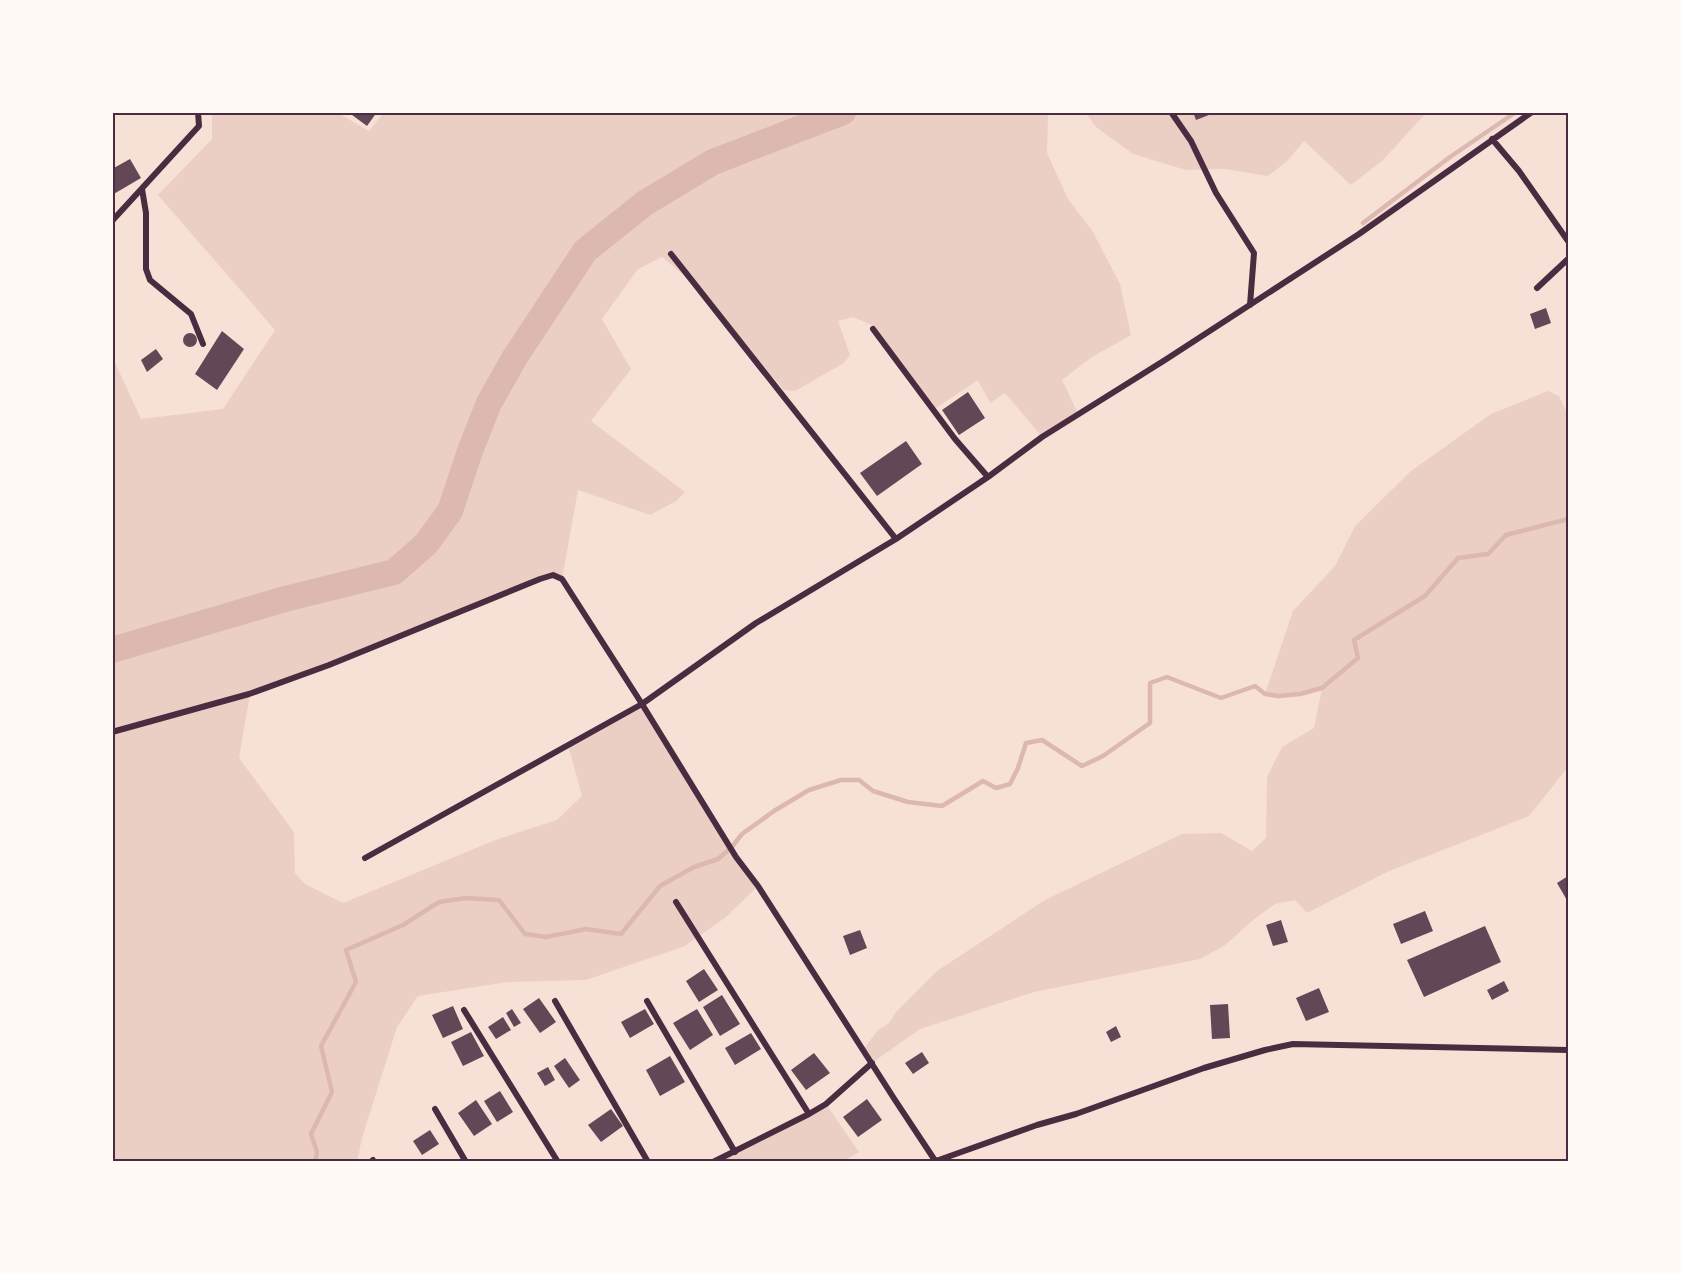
<svg xmlns="http://www.w3.org/2000/svg" width="1681" height="1274" font-family="'Source Sans 3',sans-serif">
  <style>
    .green { fill: #ebcfc5 }
    .lines { fill: none; stroke-linecap: round; stroke-linejoin: round }
    .stream { stroke: #dcb8b0; stroke-width: 4.5 }
    .river { stroke: #dcb8b0; stroke-width: 26 }
    .building { fill: #644757 }
    .minor { stroke: #4a2c40; stroke-width: 6 }
    .neatline { fill: none; stroke: #4a2c40; stroke-width: 2 }
  </style>
  <rect width="100%" height="100%" fill="#f7e1d7"/>
  <!-- green -->
  <path class="green" d="M 212,112 L 338,113 L 369,131 L 384,112 L 1065,113 L 1048,114 L 1047,153 L 1068,199 L 1093,232 L 1120,284 L 1131,335 L 1092,357 L 1062,380 L 1078,413 L 1042,437 L 1005,393 L 990,403 L 978,380 L 936,408 L 874,326 L 853,317 L 838,321 L 850,355 L 844,363 L 795,391 L 784,390 L 686,277 L 662,257 L 638,269 L 602,319 L 631,369 L 591,421 L 685,492 L 676,501 L 650,515 L 578,490 L 562,579 L 553,575 L 250,694 L 239,758 L 294,832 L 295,873 L 305,884 L 343,903 L 498,839 L 557,820 L 582,796 L 568,745 L 642,704 L 758,886 L 726,917 L 685,946 L 586,980 L 508,982 L 418,996 L 397,1027 L 362,1138 L 357,1162 L 113,1161 L 112,356 L 141,419 L 223,409 L 275,330 L 158,195 L 212,139 Z
    M 1086,113 L 1426,113 L 1383,160 L 1351,185 L 1304,141 L 1287,161 L 1268,176 L 1225,169 L 1186,170 L 1133,154 L 1096,127 Z
    M 1548,391 L 1559,396 L 1568,415 L 1568,767 L 1529,816 L 1387,872 L 1307,913 L 1295,900 L 1275,904 L 1253,920 L 1224,946 L 1200,959 L 1034,992 L 920,1029 L 872,1063 L 863,1050 L 878,1030 L 889,1023 L 897,1011 L 937,971 L 1045,900 L 1182,834 L 1221,833 L 1252,851 L 1266,838 L 1267,777 L 1282,747 L 1314,728 L 1322,688 L 1300,694 L 1279,696 L 1265,694 L 1293,611 L 1335,566 L 1355,526 L 1411,471 L 1491,414 Z
    M 826,1104 L 859,1152 L 844,1161 L 713,1162 Z"/>
  <g class="lines">
    <!-- stream -->
    <path class="stream" d="M 1363,223 L 1450,157 L 1516,112
      M 315,1162 L 317,1152 L 311,1134 L 332,1092 L 321,1046 L 356,982 L 346,950 L 403,925 L 439,902 L 466,898 L 499,900 L 525,934 L 546,937 L 586,929 L 621,934 L 660,886 L 694,867 L 718,859 L 731,848 L 742,834 L 774,811 L 809,790 L 841,780 L 859,780 L 873,791 L 908,802 L 942,806 L 983,781 L 996,788 L 1010,784 L 1018,768 L 1026,743 L 1042,740 L 1082,766 L 1103,756 L 1150,723 L 1150,683 L 1167,677 L 1221,698 L 1255,686 L 1265,694 L 1279,696 L 1300,694 L 1322,688 L 1358,658 L 1354,640 L 1425,596 L 1458,558 L 1488,554 L 1506,535 L 1568,519"/>
    <!-- river -->
    <path class="river" d="M 112,650 L 285,599 L 394,572 L 426,544 L 450,511 L 470,451 L 489,403 L 515,357 L 585,251 L 645,203 L 713,162 L 843,112"/>
  </g>
  <!-- building -->
  <path class="building" d="M 348,112 L 377,112 L 367,126 Z
    M 1193,112 L 1214,112 L 1214,113 L 1196,120 Z
    M 130,159 L 141,178 L 112,195 L 112,169 Z
    M 1546,308 L 1551,323 L 1535,329 L 1530,314 Z
    M 222,331 L 244,349 L 217,390 L 195,374 Z
    M183 340a7 7 0 1 1 14 0a7 7 0 1 1-14 0Z
    M 156,349 L 163,359 L 147,372 L 141,360 Z
    M 968,392 L 985,418 L 959,435 L 942,410 Z
    M 906,441 L 922,464 L 877,496 L 860,473 Z
    M 1568,876 L 1568,902 L 1557,883 Z
    M 1425,911 L 1433,931 L 1401,944 L 1393,924 Z
    M 1281,920 L 1288,942 L 1273,946 L 1266,925 Z
    M 1485,926 L 1501,962 L 1424,997 L 1407,960 Z
    M 860,930 L 867,948 L 850,955 L 843,936 Z
    M 704,969 L 718,990 L 699,1002 L 686,981 Z
    M 1504,981 L 1509,991 L 1492,1000 L 1487,990 Z
    M 1319,988 L 1329,1012 L 1306,1021 L 1296,998 Z
    M 722,995 L 740,1024 L 720,1036 L 703,1007 Z
    M 539,998 L 556,1022 L 540,1033 L 523,1009 Z
    M 1228,1004 L 1230,1038 L 1212,1039 L 1210,1005 Z
    M 453,1006 L 463,1029 L 443,1038 L 432,1015 Z
    M 512,1009 L 521,1023 L 514,1027 L 506,1013 Z
    M 645,1009 L 654,1024 L 630,1038 L 621,1022 Z
    M 697,1009 L 713,1035 L 690,1050 L 673,1023 Z
    M 503,1017 L 511,1030 L 496,1039 L 488,1027 Z
    M 1116,1026 L 1121,1037 L 1111,1042 L 1106,1032 Z
    M 471,1032 L 484,1056 L 463,1066 L 451,1042 Z
    M 751,1033 L 761,1049 L 735,1065 L 725,1048 Z
    M 922,1052 L 929,1063 L 913,1074 L 905,1063 Z
    M 814,1053 L 830,1073 L 806,1090 L 791,1070 Z
    M 670,1056 L 685,1082 L 660,1096 L 646,1070 Z
    M 565,1058 L 580,1080 L 569,1088 L 554,1066 Z
    M 548,1067 L 555,1080 L 545,1086 L 537,1073 Z
    M 500,1091 L 513,1112 L 497,1122 L 484,1101 Z
    M 867,1099 L 882,1120 L 858,1137 L 843,1117 Z
    M 476,1100 L 492,1124 L 474,1136 L 458,1113 Z
    M 611,1109 L 623,1126 L 601,1142 L 588,1125 Z
    M 430,1130 L 439,1144 L 422,1155 L 413,1141 Z"/>
  <g class="lines">
    <!-- minor -->
    <path class="minor" d="M 1171,112 L 1191,141 L 1216,193 L 1254,253 L 1250,305
      M 1492,139 L 1519,171 L 1568,241
      M 142,189 L 146,213 L 146,269 L 150,280 L 191,314 L 203,344
      M 112,221 L 199,126 L 198,112
      M 671,254 L 896,539
      M 1537,288 L 1568,259
      M 873,329 L 955,439 L 988,477
      M 112,732 L 249,694 L 329,665 L 540,579 L 553,575 L 562,579 L 642,704 L 736,857 L 758,886 L 895,1100 L 936,1162
      M 365,858 L 642,704 L 756,623 L 896,539 L 988,477 L 1042,437 L 1165,360 L 1359,234 L 1532,112
      M 676,902 L 809,1114
      M 555,1001 L 648,1162
      M 647,1001 L 735,1152
      M 464,1010 L 558,1162
      M 435,1109 L 466,1162
      M 373,1160 L 374,1162
      M 936,1161 L 1037,1125 L 1076,1114 L 1204,1068 L 1265,1050 L 1293,1044 L 1568,1050
      M 713,1162 L 809,1114 L 826,1104 L 872,1063"/>
  </g>
  <!-- border -->
  <rect width="1681" height="1274" fill="none" stroke="#fffaf5" stroke-width="228"/>
  <rect x="114" y="114" width="1453" height="1046" class="neatline"/>
</svg>
